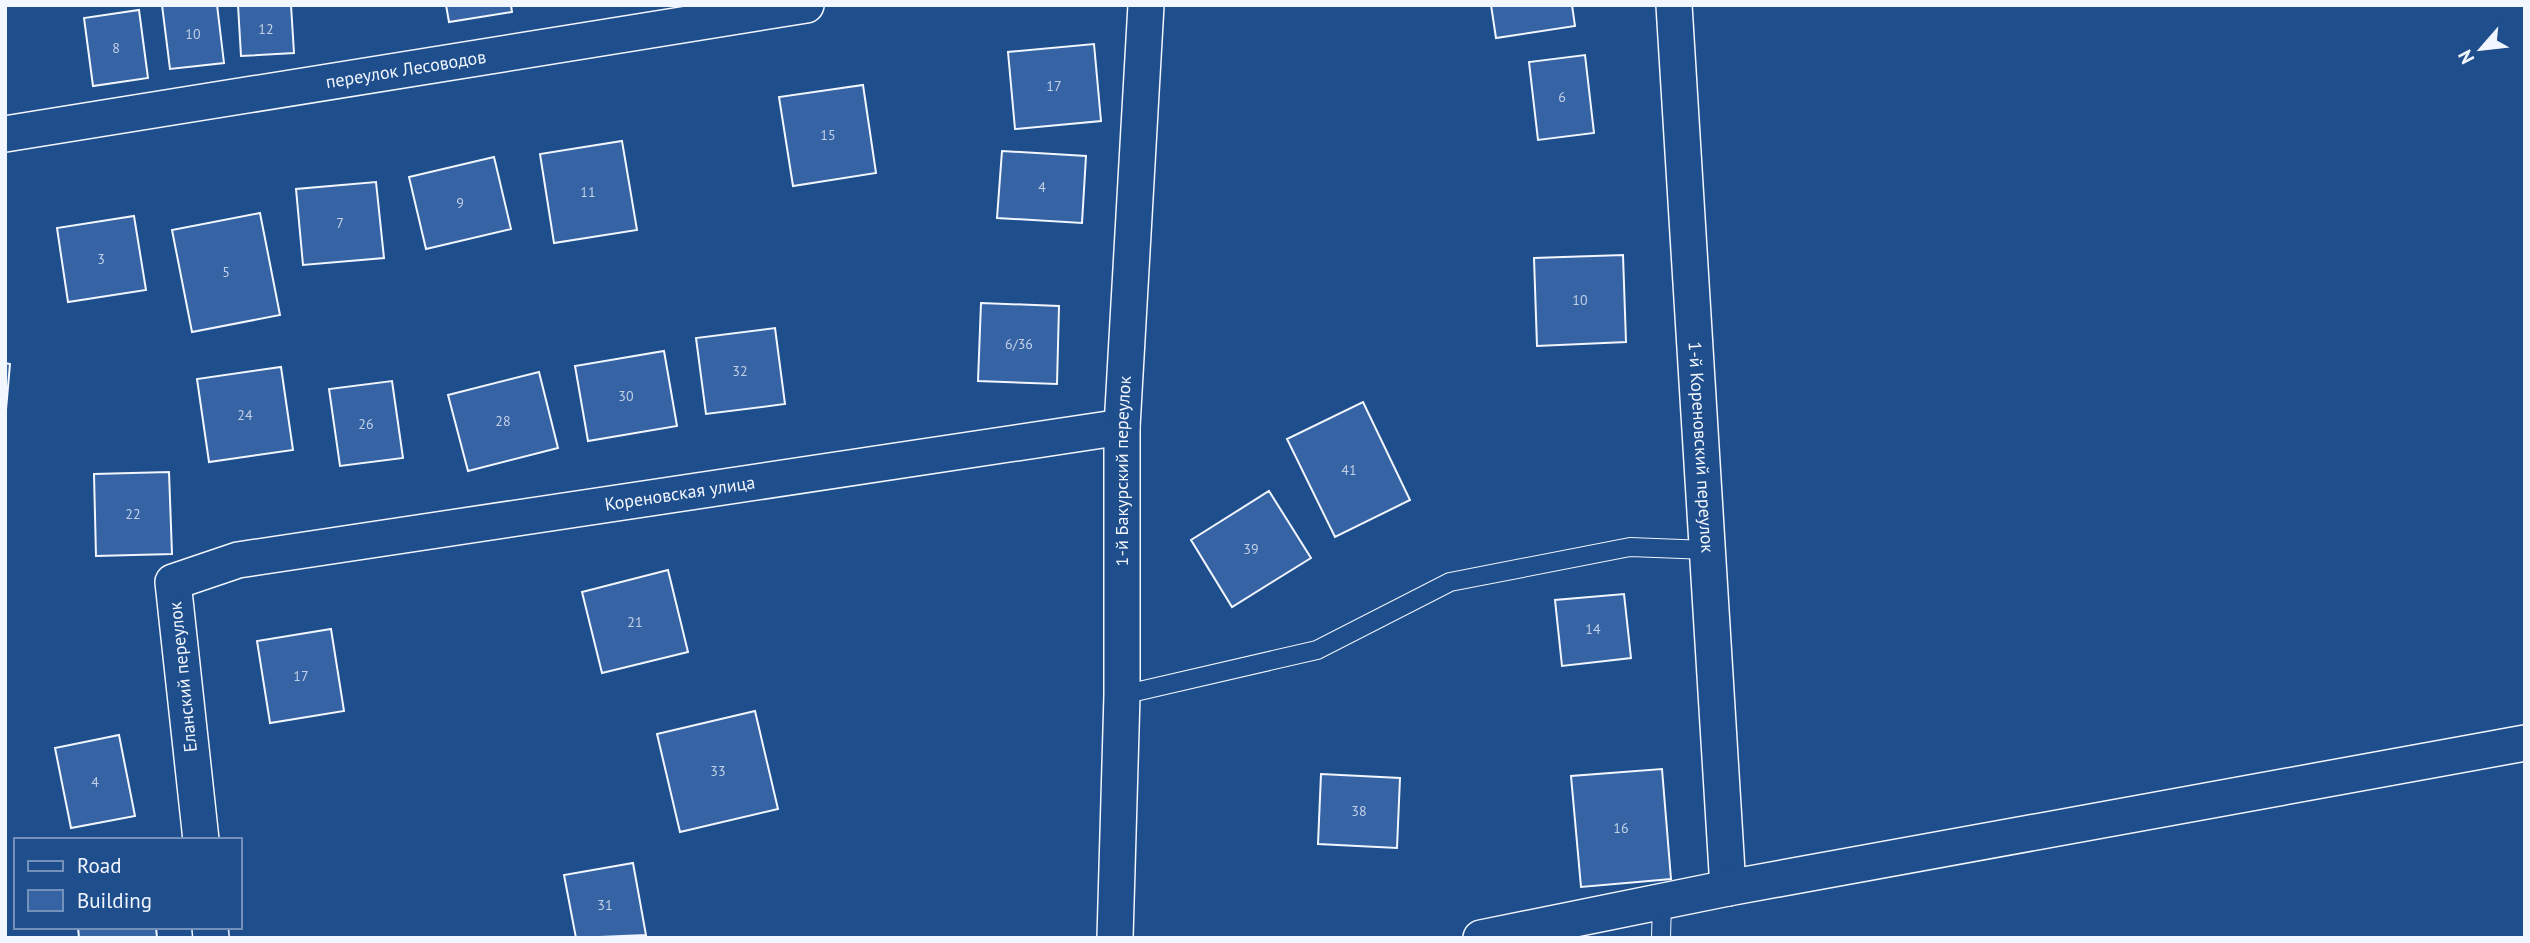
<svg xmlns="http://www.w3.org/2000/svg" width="2530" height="943" font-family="'PT Sans',sans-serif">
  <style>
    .building { fill: #3563a3; stroke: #f2f6ff; stroke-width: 2 }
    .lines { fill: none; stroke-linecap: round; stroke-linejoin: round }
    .lane-casing { stroke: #f2f6ff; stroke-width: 20 }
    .street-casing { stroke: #f2f6ff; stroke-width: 38 }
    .lane { stroke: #1f4e8c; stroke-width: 18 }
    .street { stroke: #1f4e8c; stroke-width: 35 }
    .labels { text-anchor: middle; stroke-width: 5; stroke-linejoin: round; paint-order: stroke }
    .number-label { font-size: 14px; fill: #c3d1e8 }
    .street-label { font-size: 18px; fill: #f2f6ff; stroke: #1f4e8c }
  </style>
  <rect width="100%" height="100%" fill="#1f4e8c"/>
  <!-- building -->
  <path class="building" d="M 162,5 L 217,5 L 224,63 L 170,69 Z
    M 238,5 L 291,5 L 294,53 L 241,56 Z
    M 446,5 L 511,5 L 512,12 L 449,22 Z
    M 1491,5 L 1572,5 L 1575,26 L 1496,38 Z
    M 139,10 L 148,78 L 93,86 L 84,18 Z
    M 1094,44 L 1101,121 L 1015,129 L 1008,52 Z
    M 1585,55 L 1594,133 L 1538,140 L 1529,62 Z
    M 863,85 L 876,173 L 793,186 L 779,97 Z
    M 622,141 L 637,230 L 554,243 L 540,154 Z
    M 1002,151 L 1086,156 L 1082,223 L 997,218 Z
    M 494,157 L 511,229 L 426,249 L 409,177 Z
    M 376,182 L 384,258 L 303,265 L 296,189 Z
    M 260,213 L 280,315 L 192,332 L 172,230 Z
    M 134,216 L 146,290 L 68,302 L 57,228 Z
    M 1623,255 L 1626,342 L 1537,346 L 1534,258 Z
    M 981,303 L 1059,306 L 1057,384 L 978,381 Z
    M 775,328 L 785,404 L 706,414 L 696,338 Z
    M 664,351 L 677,426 L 588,441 L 575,366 Z
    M 5,363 L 10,364 L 5,421 Z
    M 281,367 L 293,450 L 209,462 L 197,379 Z
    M 539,372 L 558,448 L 468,471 L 448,395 Z
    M 392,381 L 403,458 L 340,466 L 329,389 Z
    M 1363,402 L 1410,500 L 1335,537 L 1287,439 Z
    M 169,472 L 172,554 L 96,556 L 94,474 Z
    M 1269,491 L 1311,558 L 1232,607 L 1191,540 Z
    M 668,570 L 688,652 L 602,673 L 582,592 Z
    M 1624,594 L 1631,658 L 1562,666 L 1555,600 Z
    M 331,629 L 344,711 L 270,723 L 257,641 Z
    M 755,711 L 778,809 L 680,832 L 657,734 Z
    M 119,735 L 135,816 L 71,828 L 55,748 Z
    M 1662,769 L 1671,879 L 1581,887 L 1571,776 Z
    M 1321,774 L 1400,778 L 1397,848 L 1318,844 Z
    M 633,863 L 646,935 L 576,938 L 564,875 Z
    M 78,927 L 156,927 L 157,938 L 79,938 Z"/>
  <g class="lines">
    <defs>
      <path id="lane" d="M 1122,695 L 1317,650 L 1450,582 L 1630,547 L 1707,550
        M 1661,938 L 1662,901"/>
      <g id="street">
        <path id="s1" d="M 1674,5 L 1728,888"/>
        <path id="s2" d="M 5,134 L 806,5"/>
        <path id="s3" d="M 201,840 L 173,582 L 238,560 L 1122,427"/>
        <path d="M 210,927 L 211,938"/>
        <path id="s4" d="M 1115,938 L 1122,695 L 1122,427 L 1146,5"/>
        <path d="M 1481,938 L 1728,888 L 2525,743"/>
      </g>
    </defs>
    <!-- lane casing -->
    <use href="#lane" class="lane-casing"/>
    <!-- street casing -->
    <use href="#street" class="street-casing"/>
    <!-- lane -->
    <use href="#lane" class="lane"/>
    <!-- street -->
    <use href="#street" class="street"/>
  </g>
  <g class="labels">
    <!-- number labels -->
    <g class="number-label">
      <text x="266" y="34">12</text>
      <text x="193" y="39">10</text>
      <text x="116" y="53">8</text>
      <text x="1054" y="91">17</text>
      <text x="1562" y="102">6</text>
      <text x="828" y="140">15</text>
      <text x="1042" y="192">4</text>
      <text x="588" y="197">11</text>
      <text x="460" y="208">9</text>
      <text x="340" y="228">7</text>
      <text x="101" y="264">3</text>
      <text x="226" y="277">5</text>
      <text x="1580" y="305">10</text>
      <text x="1019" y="349">6/36</text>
      <text x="740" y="376">32</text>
      <text x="626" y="401">30</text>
      <text x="245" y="420">24</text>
      <text x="503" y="426">28</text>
      <text x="366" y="429">26</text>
      <text x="1349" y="475">41</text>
      <text x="133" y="519">22</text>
      <text x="1251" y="554">39</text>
      <text x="635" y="627">21</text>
      <text x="1593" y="634">14</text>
      <text x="301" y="681">17</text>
      <text x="718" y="776">33</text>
      <text x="95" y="787">4</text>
      <text x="1359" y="816">38</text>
      <text x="1621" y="833">16</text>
      <text x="605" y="910">31</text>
    </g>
    <!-- street labels -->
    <g class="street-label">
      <text dy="6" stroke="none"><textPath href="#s2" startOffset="406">переулок Лесоводов</textPath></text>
      <text dy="6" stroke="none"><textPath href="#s1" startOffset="443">1-й Кореновский переулок</textPath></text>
      <text dy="6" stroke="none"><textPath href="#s4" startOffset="467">1-й Бакурский переулок</textPath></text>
      <text dy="6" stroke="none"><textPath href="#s3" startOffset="775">Кореновская улица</textPath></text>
      <text transform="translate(183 677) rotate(-96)" y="6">Еланский переулок</text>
    </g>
  </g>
  <!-- border -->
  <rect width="2530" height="943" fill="none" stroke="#f2f6ff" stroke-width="14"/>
  <!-- legend -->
  <rect x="14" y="838" width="228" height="91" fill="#1f4e8c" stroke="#7391ba" stroke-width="2"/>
  <rect x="28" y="861" width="35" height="10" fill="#1f4e8c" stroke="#7391ba" stroke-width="2"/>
  <text x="77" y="873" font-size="21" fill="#f2f6ff">Road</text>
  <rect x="28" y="890" width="35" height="21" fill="#3563a3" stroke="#7391ba" stroke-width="2"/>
  <text x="77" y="908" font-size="21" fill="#f2f6ff">Building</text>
  <!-- north arrow -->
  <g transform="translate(2481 49) rotate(242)" stroke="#1f4e8c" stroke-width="5" paint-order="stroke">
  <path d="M0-5L12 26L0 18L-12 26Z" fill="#f2f6ff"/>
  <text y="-10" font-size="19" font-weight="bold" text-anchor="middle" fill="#f2f6ff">N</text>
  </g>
</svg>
